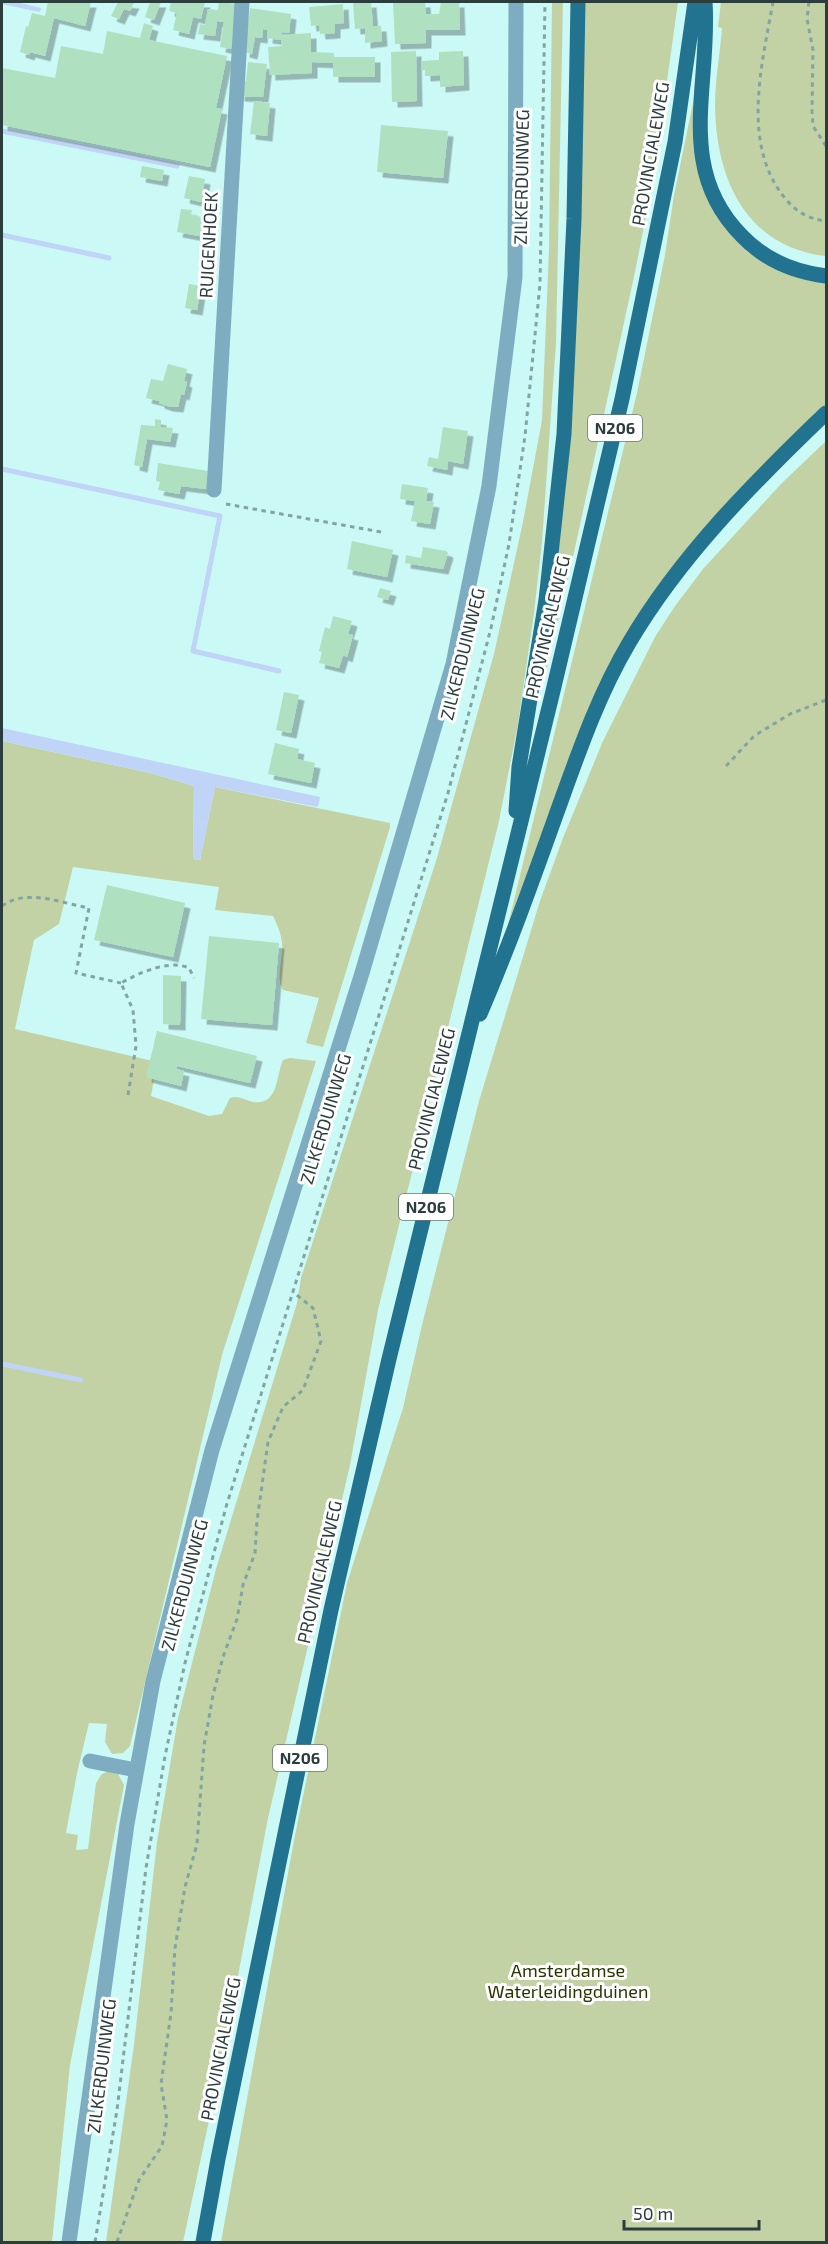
<svg xmlns="http://www.w3.org/2000/svg" width="828" height="2244" font-family="'Exo 2',sans-serif">
  <style>
    .green { fill: #c3d2a4 }
    .water { fill: #bfd4f7 }
    .lines { fill: none; stroke-linecap: round; stroke-linejoin: round }
    .stream { stroke: #bfd4f7; stroke-width: 5 }
    .building { fill: #afe1c1; filter: url(#shadow) }
    .path { stroke: #82a4a2; stroke-width: 3; stroke-dasharray: 4.5 4.5; stroke-linecap: butt }
    .minor { stroke: #7eadc1; stroke-width: 15 }
    .major { stroke: #22738f; stroke-width: 15 }
    .labels { text-anchor: middle; stroke-width: 6; stroke-linejoin: round; paint-order: stroke }
    .shield { fill: #fff; stroke: #6b7877; stroke-width: 1.5 }
    .shield-label { font-size: 16px; font-weight: bold; fill: #2b3e3d }
    .street-label { font-size: 18px; fill: #2b3e3d; stroke: #fff }
    .park-label { font-size: 18px; fill: #283500; stroke: #fff }
  </style>
  <defs>
    <filter id="shadow"><feDropShadow dx="5.5" dy="5.5" stdDeviation="0" flood-color="#0004"/></filter>
  </defs>
  <rect width="100%" height="100%" fill="#caf9f6"/>
  <!-- green -->
  <path class="green" d="M 552,2 L 563,2 L 556,343 L 542,542 L 534,613 L 518,724 L 499,821 L 378,1310 L 350,1465 L 268,1818 L 223,2055 L 183,2242 L 106,2242 L 134,2045 L 157,1842 L 178,1718 L 216,1569 L 297,1303 L 301,1278 L 437,858 L 494,654 L 523,522 L 542,420 L 549,249 Z
    M 584,2 L 678,2 L 654,175 L 635,272 L 571,566 L 546,671 L 543,670 L 551,610 Z
    M 721,2 L 826,2 L 826,256 C 746,247 716,179 715,106 C 715,80 720,54 722,28 L 718,27 Z
    M 694,98 L 694,139 L 717,215 L 731,235 L 749,253 L 770,265 L 826,280 L 826,407 L 639,621 L 507,929 L 637,393 L 665,255 L 674,195 Z
    M 826,441 L 826,2242 L 221,2242 L 294,1840 L 347,1583 L 403,1408 L 422,1325 L 479,1101 L 540,901 L 563,838 L 603,741 L 655,637 L 675,606 L 703,569 L 781,484 Z
    M 2,741 L 150,773 L 194,786 L 193,859 L 200,860 L 215,787 L 390,823 L 390,827 L 323,1047 L 306,1043 L 319,998 L 283,990 C 275,977 284,958 282,943 C 281,933 277,924 273,916 L 215,910 L 219,887 L 73,867 L 59,924 L 34,940 L 15,1029 L 157,1062 L 151,1096 L 209,1116 L 222,1114 L 230,1098 C 238,1095 245,1100 253,1102 C 279,1106 276,1075 283,1060 L 290,1058 L 316,1061 L 222,1355 L 130,1746 L 123,1753 L 112,1754 L 105,1742 L 107,1724 L 89,1723 L 77,1773 L 66,1833 L 78,1835 L 76,1850 L 88,1849 L 96,1783 L 101,1775 L 108,1771 L 118,1774 L 124,1785 L 70,2065 L 52,2242 L 2,2242 Z"/>
  <!-- water -->
  <path class="water" d="M 2,2 L 16,2 L 41,8 L 40,12 L 2,4 Z
    M 2,728 L 320,797 L 318,807 L 215,787 L 200,860 L 193,859 L 194,786 L 150,773 L 2,741 Z"/>
  <g class="lines">
    <!-- stream -->
    <path class="stream" d="M 2,131 L 177,166
      M 2,235 L 109,258
      M 2,469 L 220,516 L 193,651 L 279,671
      M 2,1364 L 81,1380"/>
  </g>
  <!-- building -->
  <path class="building" d="M 48,2 L 91,2 L 85,26 L 54,18 L 45,56 L 30,52 L 29,55 L 20,52 L 26,26 L 28,27 L 32,13 L 45,16 Z
    M 118,2 L 134,3 L 130,11 L 124,9 L 119,19 L 111,16 Z
    M 150,2 L 161,2 L 154,20 L 145,17 Z
    M 171,2 L 205,2 L 201,19 L 193,17 L 189,34 L 173,30 L 177,13 L 169,11 Z
    M 219,2 L 237,4 L 231,49 L 220,47 L 224,22 L 217,21 L 215,36 L 198,34 L 200,24 L 205,25 L 208,9 L 218,10 Z
    M 371,2 L 373,26 L 381,26 L 382,41 L 365,43 L 365,28 L 355,29 L 353,3 Z
    M 393,2 L 425,2 L 426,14 L 439,14 L 441,2 L 459,2 L 460,30 L 426,30 L 426,43 L 395,44 Z
    M 343,4 L 344,23 L 335,24 L 335,33 L 320,34 L 319,25 L 311,26 L 309,7 Z
    M 250,8 L 291,14 L 289,33 L 282,32 L 281,35 L 311,33 L 311,52 L 334,53 L 334,57 L 375,57 L 375,77 L 333,77 L 333,63 L 312,62 L 312,73 L 270,75 L 268,47 L 282,46 L 281,40 L 267,38 L 268,30 L 263,29 L 262,38 L 255,37 L 252,54 L 244,52 Z
    M 144,23 L 153,26 L 149,40 L 227,56 L 216,108 L 222,109 L 210,167 L 2,125 L 2,68 L 55,78 L 61,46 L 103,54 L 107,31 L 140,38 Z
    M 416,51 L 417,101 L 392,102 L 391,52 Z
    M 463,51 L 464,85 L 440,87 L 440,75 L 425,76 L 425,70 L 421,70 L 421,61 L 439,60 L 439,52 Z
    M 248,62 L 267,64 L 263,97 L 239,96 L 240,85 L 246,81 Z
    M 254,101 L 270,103 L 267,136 L 250,134 Z
    M 381,125 L 448,131 L 443,178 L 377,172 Z
    M 142,166 L 164,170 L 162,181 L 140,177 Z
    M 189,176 L 205,179 L 201,202 L 184,198 Z
    M 181,209 L 192,210 L 191,215 L 213,219 L 210,238 L 177,232 Z
    M 189,284 L 201,286 L 197,310 L 185,308 Z
    M 168,364 L 187,369 L 184,381 L 187,382 L 184,395 L 181,394 L 178,407 L 167,406 L 159,403 L 159,401 L 146,398 L 151,379 L 163,381 Z
    M 155,419 L 161,420 L 161,427 L 173,428 L 170,442 L 147,439 L 142,467 L 134,465 L 141,425 L 155,426 Z
    M 443,427 L 468,431 L 463,464 L 448,461 L 447,470 L 427,466 L 429,457 L 438,459 Z
    M 158,463 L 208,471 L 206,489 L 181,486 L 179,494 L 158,490 L 160,482 L 156,481 Z
    M 402,484 L 428,488 L 426,501 L 434,502 L 430,524 L 411,521 L 415,501 L 400,499 Z
    M 352,541 L 393,550 L 387,577 L 347,569 Z
    M 423,547 L 446,551 L 448,553 L 443,569 L 405,563 L 406,555 L 421,558 Z
    M 380,588 L 391,591 L 388,600 L 377,597 Z
    M 333,616 L 352,621 L 348,634 L 353,635 L 347,657 L 343,655 L 339,668 L 319,663 L 322,652 L 319,651 L 325,627 L 330,629 Z
    M 284,692 L 299,695 L 291,733 L 276,730 Z
    M 275,743 L 299,749 L 297,759 L 315,763 L 311,783 L 268,774 Z
    M 107,885 L 185,903 L 173,957 L 94,940 Z
    M 209,936 L 279,943 L 272,1025 L 201,1019 Z
    M 163,975 L 181,976 L 180,1025 L 163,1024 Z
    M 157,1031 L 257,1056 L 250,1083 L 177,1066 L 176,1069 L 184,1071 L 181,1086 L 146,1077 Z"/>
  <g class="lines">
    <!-- path -->
    <path class="path" d="M 773,2 C 762,64 741,143 784,197 C 795,211 808,219 826,221
      M 809,2 L 807,19 L 813,50 L 812,110 L 813,126 L 826,146
      M 226,504 L 381,532
      M 726,766 L 754,736 L 790,714 L 826,700
      M 2,906 C 26,888 61,903 89,908 L 76,973 L 121,983
      M 128,1095 L 136,1046 L 133,1010 L 121,983 C 139,973 169,959 189,968 L 194,978
      M 95,2242 L 117,2110 L 146,1868 L 165,1756 L 185,1663 L 226,1507 L 448,793 L 491,628 L 509,544 L 525,436 L 540,284 L 545,2
      M 117,2242 L 139,2180 L 162,2146 L 167,2120 L 161,2084 L 171,2013 L 175,1948 L 185,1887 L 197,1844 L 204,1746 L 213,1695 L 223,1657 L 237,1619 L 243,1585 L 255,1553 L 257,1521 L 268,1442 L 283,1407 L 303,1390 L 321,1341 L 313,1308 L 293,1292"/>
    <!-- minor -->
    <path class="minor" d="M 214,490 L 242,2
      M 90,1761 L 136,1770
      M 69,2242 L 127,1824 L 153,1681 L 212,1450 L 362,973 L 453,664 L 489,486 L 515,277 L 516,2"/>
    <!-- major -->
    <path class="major" d="M 705,2 C 711,85 674,168 742,236 C 765,260 794,272 826,276
      M 516,811 L 519,767 L 546,600 L 564,434 L 574,219 L 578,2
      M 480,1014 C 508,949 532,882 556,815 C 577,757 597,697 629,643 C 680,556 754,482 826,413
      M 203,2242 L 218,2159 L 331,1610 L 389,1359 L 553,691 L 622,399 L 675,142 L 695,2"/>
  </g>
  <g class="labels">
    <!-- shield labels -->
    <g class="shield">
      <rect x="588" y="415" width="54" height="26" rx="4.5"/>
      <rect x="399" y="1194" width="54" height="26" rx="4.5"/>
      <rect x="273" y="1745" width="54" height="26" rx="4.5"/>
    </g>
    <g class="shield-label">
      <text x="615" y="434">N206</text>
      <text x="426" y="1213">N206</text>
      <text x="300" y="1764">N206</text>
    </g>
    <!-- street labels -->
    <g class="street-label">
      <text transform="translate(651 154) rotate(-80)" y="6">PROVINCIALEWEG</text>
      <text transform="translate(522 177) rotate(-89)" y="6">ZILKERDUINWEG</text>
      <text transform="translate(209 245) rotate(-87)" y="6">RUIGENHOEK</text>
      <text transform="translate(548 627) rotate(-77)" y="6">PROVINCIALEWEG</text>
      <text transform="translate(463 654) rotate(-76)" y="6">ZILKERDUINWEG</text>
      <text transform="translate(432 1099) rotate(-76)" y="6">PROVINCIALEWEG</text>
      <text transform="translate(326 1119) rotate(-73)" y="6">ZILKERDUINWEG</text>
      <text transform="translate(320 1572) rotate(-77)" y="6">PROVINCIALEWEG</text>
      <text transform="translate(185 1585) rotate(-75)" y="6">ZILKERDUINWEG</text>
      <text transform="translate(221 2049) rotate(-79)" y="6">PROVINCIALEWEG</text>
      <text transform="translate(102 2066) rotate(-83)" y="6">ZILKERDUINWEG</text>
    </g>
    <!-- park labels -->
    <g class="park-label">
      <text x="568" y="1977">Amsterdamse<tspan x="568" dy="21">Waterleidingduinen</tspan></text>
    </g>
  </g>
  <!-- border -->
  <rect width="828" height="2244" fill="none" stroke="#2b3e3d" stroke-width="6"/>
  <!-- scale -->
  <path d="M624 2220v9h135v-9" fill="none" stroke="#2b3e3d" stroke-width="3"/>
  <text x="633" y="2220" font-size="18" fill="#2b3e3d" stroke="#ffffff" stroke-width="4.5" paint-order="stroke">50 m</text>
</svg>
